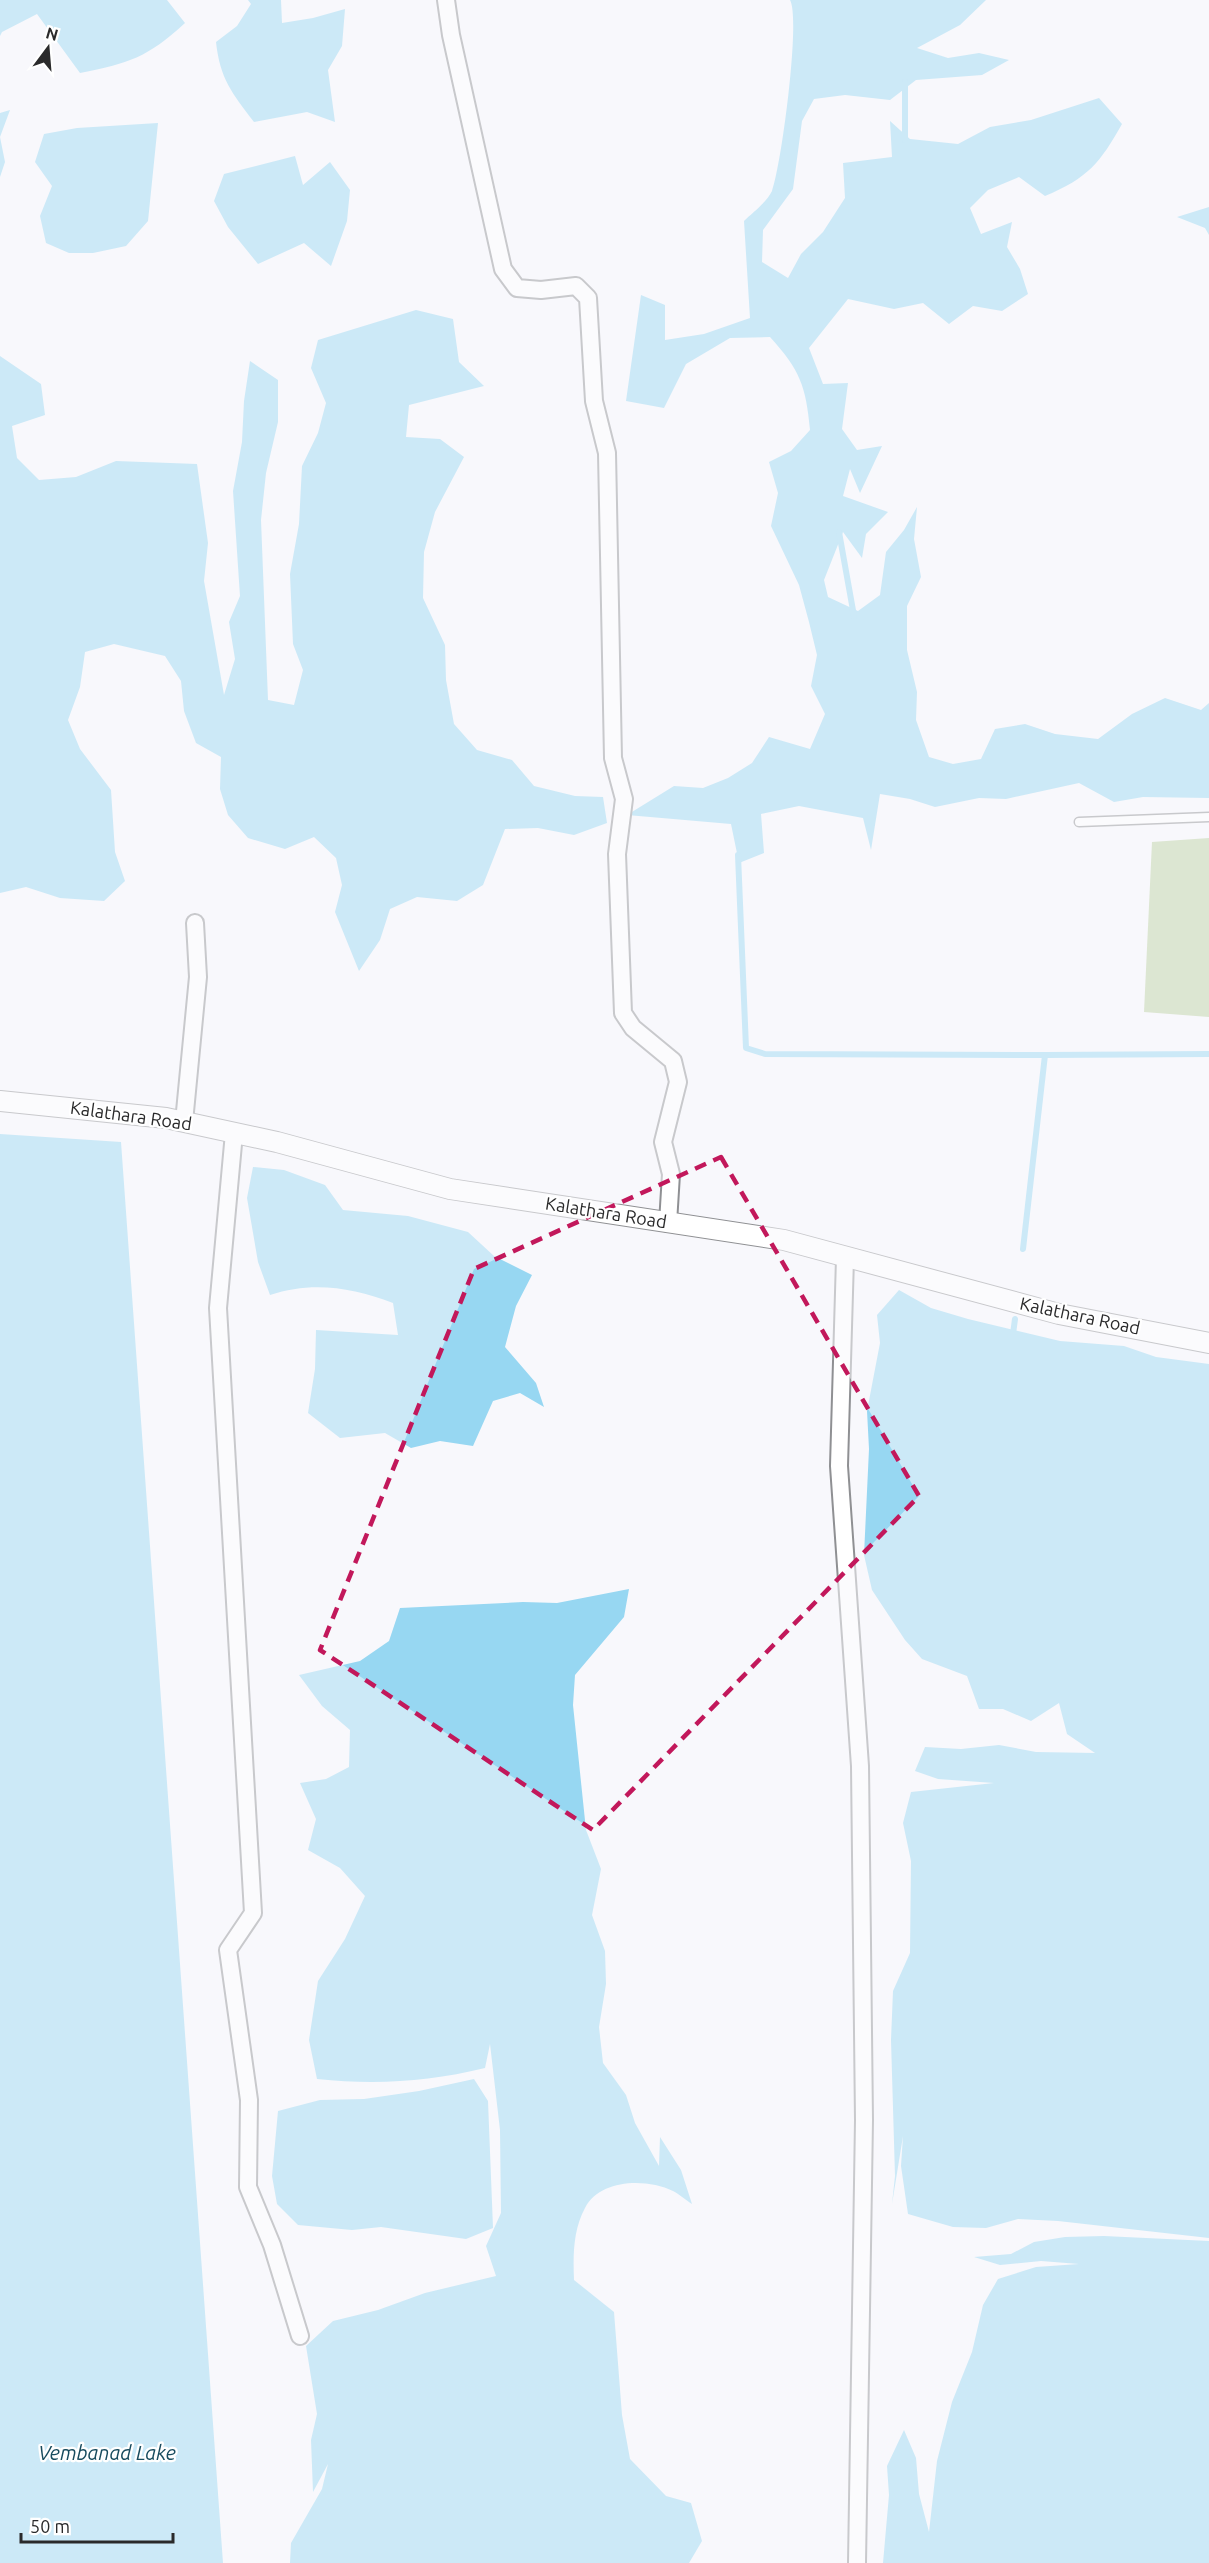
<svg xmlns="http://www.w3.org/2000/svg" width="1209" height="2563" font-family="Ubuntu,sans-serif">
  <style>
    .green { fill: #bbd09f }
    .water { fill: #97d7f2 }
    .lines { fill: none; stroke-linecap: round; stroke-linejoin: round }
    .stream { stroke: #97d7f2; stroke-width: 6 }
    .service-casing { stroke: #8f9093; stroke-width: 11 }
    .minor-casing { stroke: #8f9093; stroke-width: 20 }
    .tertiary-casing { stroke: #8f9093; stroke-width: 22 }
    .service { stroke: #fff; stroke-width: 8 }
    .minor { stroke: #fff; stroke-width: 16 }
    .tertiary { stroke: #fff; stroke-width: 20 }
    .marked { fill: none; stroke: #c2185b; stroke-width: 4.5; stroke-dasharray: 12 8; stroke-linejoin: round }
    .labels { text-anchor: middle; stroke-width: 4.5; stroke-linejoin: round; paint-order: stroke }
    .street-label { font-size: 18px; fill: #2a2a2b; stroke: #fff }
    .water-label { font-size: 20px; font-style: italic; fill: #184c5f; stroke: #fff }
  </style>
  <rect width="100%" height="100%" fill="#f8f8fc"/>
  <!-- green -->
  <path class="green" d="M 1209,838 L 1209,1017 L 1144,1012 L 1152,842 Z"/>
  <!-- water -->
  <path class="water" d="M 0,0 L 167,0 L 185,23 C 147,58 129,63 80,73 L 37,14 L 2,32 L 0,36 Z
    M 248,0 L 281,0 L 282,23 L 313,18 L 345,9 L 342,46 L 328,70 L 335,122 L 307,112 L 254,122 C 232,93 220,79 216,42 L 237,26 L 251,4 Z
    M 790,0 L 986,0 L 960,25 L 917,48 L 948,58 L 979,53 L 1009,60 L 982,75 L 916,80 L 890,100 L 845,95 L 814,99 L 802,121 L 793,189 L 763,230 L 762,262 L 788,278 L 801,254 L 823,232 L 845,198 L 843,163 L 892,157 L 890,121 L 910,139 L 958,144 L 990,127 L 1031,120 L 1099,98 L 1122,124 C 1100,163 1088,178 1045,196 L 1019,177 L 988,190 L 970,208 L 981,234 L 1012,222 L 1007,247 L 1020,269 L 1028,294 L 1002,311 L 973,306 L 949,324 L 923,303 L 894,309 L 848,299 L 809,348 L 823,384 L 848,383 L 842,429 L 857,450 L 882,446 L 860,493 L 850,469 L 843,496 L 888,512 L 866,534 L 862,558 L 843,532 L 824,580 L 828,597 L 858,611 L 880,595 L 886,552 L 904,530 L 917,507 L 914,539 L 921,577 L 907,606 L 907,650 L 917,692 L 916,720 L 929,757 L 953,764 L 981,759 L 995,729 L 1025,724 L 1055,734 L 1098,739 L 1132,714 L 1165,698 L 1201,710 L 1209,703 L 1209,798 L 1143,797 L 1114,802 L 1079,783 L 1006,799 L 979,798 L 935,807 L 910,799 L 880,794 L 871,850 L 863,818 L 799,806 L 761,814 L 764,853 L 739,863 L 731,824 L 627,815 L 674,786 L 703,788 L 728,778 L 752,763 L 769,737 L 810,749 L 825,714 L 811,686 L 817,655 L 809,622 L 799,585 L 771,526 L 778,493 L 769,462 L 791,451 L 810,430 C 806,386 800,370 770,337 L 730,338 L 686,364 L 664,408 L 626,401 L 641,295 L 665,305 L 665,340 L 704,334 L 750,318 L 744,221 C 752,213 767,202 772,191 C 781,168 801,19 790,0 Z
    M 10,110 L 0,137 L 5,162 L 0,177 L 0,113 Z
    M 158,123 L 148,221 L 126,246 L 93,253 L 69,253 L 46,243 L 40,216 L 52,186 L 35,162 L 44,134 L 77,128 Z
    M 295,156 L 303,185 L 330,162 L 350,190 L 347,221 L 331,266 L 304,243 L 258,264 L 228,227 L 214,201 L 224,174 Z
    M 1209,207 L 1209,235 L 1205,228 L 1177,217 Z
    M 416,310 L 453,319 L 459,362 L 484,386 L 409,405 L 406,437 L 440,439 L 464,457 L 435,512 L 424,552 L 423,598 L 445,645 L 446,680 L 454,724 L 477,750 L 512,760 L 534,786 L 575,796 L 603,797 L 607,823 L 574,835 L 538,828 L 505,829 L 483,885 L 457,901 L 417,897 L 390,909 L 380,940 L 359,971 L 335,912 L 342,885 L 336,858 L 314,837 L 285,849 L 248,838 L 228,815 L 220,789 L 221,757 L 196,743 L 184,711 L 181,681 L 165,656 L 114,644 L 85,652 L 80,687 L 68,720 L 80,749 L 111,790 L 115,852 L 125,881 L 104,901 L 60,898 L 26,887 L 0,893 L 0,356 L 41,384 L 45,415 L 12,426 L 17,458 L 39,480 L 76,477 L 116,461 L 197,464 L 208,543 L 204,581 L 224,695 L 235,659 L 229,622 L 240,596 L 233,491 L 242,442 L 244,401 L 250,361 L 278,380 L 278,422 L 266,473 L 261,520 L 268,700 L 294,705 L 303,670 L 293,644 L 290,574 L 299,524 L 302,466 L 318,433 L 326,403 L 311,368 L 318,340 Z
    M 0,1134 L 121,1142 L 223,2563 L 0,2563 Z
    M 253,1167 L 284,1170 L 325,1185 L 343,1210 L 408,1216 L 468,1232 L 494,1256 L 532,1275 L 516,1306 L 505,1347 L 536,1383 L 544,1407 L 520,1393 L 493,1401 L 473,1446 L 440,1441 L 411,1448 L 385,1433 L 340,1438 L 308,1413 L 315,1369 L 316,1330 L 398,1335 L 393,1303 C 352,1287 311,1281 270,1295 L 258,1262 L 247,1198 Z
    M 899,1290 L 931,1308 L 968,1319 L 1060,1341 L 1124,1346 L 1156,1357 L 1209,1364 L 1209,2238 L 1058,2221 L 1018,2219 L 986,2228 L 953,2227 L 908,2214 L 901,2166 L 903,2136 L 892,2204 L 895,2176 L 891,2040 L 893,1991 L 910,1953 L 911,1861 L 903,1823 L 911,1792 L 994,1783 L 938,1779 L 915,1771 L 925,1747 L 961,1749 L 999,1745 L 1036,1752 L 1095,1753 L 1067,1734 L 1059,1703 L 1031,1721 L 1003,1709 L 979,1709 L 967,1676 L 922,1659 L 905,1640 L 872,1590 L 864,1555 L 869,1449 L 867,1411 L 880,1343 L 877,1315 Z
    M 629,1589 L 624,1617 L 575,1675 L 573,1705 L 586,1830 L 601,1869 L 592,1915 L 605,1951 L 606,1984 L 599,2027 L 603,2063 L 626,2095 L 635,2123 L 659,2166 L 660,2137 L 681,2170 L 692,2204 C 686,2200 679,2194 673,2191 C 646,2178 600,2179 585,2208 C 573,2230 573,2256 574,2280 L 614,2312 L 622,2415 L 630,2459 L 666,2496 L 691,2503 L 702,2541 L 689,2563 L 290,2563 L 291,2543 L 322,2489 L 328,2464 L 313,2492 L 311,2440 L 317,2414 L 306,2346 L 333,2321 L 378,2310 L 425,2293 L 496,2276 L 486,2246 L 501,2213 L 500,2130 L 490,2044 L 485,2068 C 428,2082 375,2085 317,2079 L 309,2040 L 318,1981 L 345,1939 L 365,1896 L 340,1868 L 308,1850 L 316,1819 L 300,1783 L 326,1779 L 349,1767 L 350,1730 L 322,1706 L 299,1675 L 360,1661 L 389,1641 L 400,1608 L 523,1602 L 557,1603 Z
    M 474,2079 L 488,2101 L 493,2228 L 466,2239 L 381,2227 L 352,2230 L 298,2225 L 277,2204 L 272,2176 L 278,2111 L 320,2100 L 364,2099 L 419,2091 Z
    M 1104,2236 L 1209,2241 L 1209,2563 L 883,2563 L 889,2495 L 887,2466 L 904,2430 L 916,2458 L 919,2494 L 929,2532 L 937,2461 L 952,2402 L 972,2352 L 983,2305 L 998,2279 L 1036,2267 L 1079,2264 L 1041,2261 L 1000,2265 L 974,2257 L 1011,2254 L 1034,2242 L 1065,2237 Z"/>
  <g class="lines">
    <!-- stream -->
    <path class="stream" d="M 905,140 L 905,82
      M 839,532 L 854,616
      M 738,855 L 746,1048 L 765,1054 L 1049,1055
      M 1023,1249 L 1045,1055 L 1209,1054
      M 1013,1334 L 1015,1319"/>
    <defs>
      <path id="service" d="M 1079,822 L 1209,817"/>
      <path id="minor" d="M 446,0 L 451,35 L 503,269 L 517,288 L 541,290 L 576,286 L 588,298 L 594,401 L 607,453 L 613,758 L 624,799 L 617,854 L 623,1013 L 633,1028 L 673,1061 L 678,1082 L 663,1142 L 671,1174 L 668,1223
        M 184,1122 L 198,977 L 195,923
        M 234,1133 L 218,1308 L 253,1913 L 228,1950 L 249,2100 L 248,2187 L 272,2245 L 300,2336
        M 845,1258 L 839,1466 L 860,1766 L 864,2120 L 857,2563"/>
      <path id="tertiary" d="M 0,1101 L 166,1118 L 277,1142 L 450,1189 L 784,1240 L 1059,1314 L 1209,1343"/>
    </defs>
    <!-- service casing -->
    <use href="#service" class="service-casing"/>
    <!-- minor casing -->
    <use href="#minor" class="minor-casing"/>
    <!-- tertiary casing -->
    <use href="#tertiary" class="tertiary-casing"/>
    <!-- service -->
    <use href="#service" class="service"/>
    <!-- minor -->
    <use href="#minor" class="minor"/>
    <!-- tertiary -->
    <use href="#tertiary" class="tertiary"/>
  </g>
  <!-- marked area -->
  <path d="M0 0H1209V2563H0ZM 721,1157 L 919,1496 L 593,1830 L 320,1650 L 474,1269 Z" fill="#f8f8fc" fill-opacity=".55" fill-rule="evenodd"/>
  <path class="marked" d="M 721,1157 L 919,1496 L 593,1830 L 320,1650 L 474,1269 Z"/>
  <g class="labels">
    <!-- street labels -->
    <g class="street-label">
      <text transform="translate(131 1116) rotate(8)" y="6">Kalathara Road</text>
      <text transform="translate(606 1213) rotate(9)" y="6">Kalathara Road</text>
      <text transform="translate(1080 1316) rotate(12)" y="6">Kalathara Road</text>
    </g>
    <!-- water labels -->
    <g class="water-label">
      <text x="107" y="2460">Vembanad Lake</text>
    </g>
  </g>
  <!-- north arrow -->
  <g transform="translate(48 48) rotate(16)" stroke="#ffffff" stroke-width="4.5" paint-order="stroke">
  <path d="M0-4.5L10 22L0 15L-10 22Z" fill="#2a2a2b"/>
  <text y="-9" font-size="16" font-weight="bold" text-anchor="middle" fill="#2a2a2b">N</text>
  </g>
  <!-- scale -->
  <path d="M21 2533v9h152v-9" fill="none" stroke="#2a2a2b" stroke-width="3"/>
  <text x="30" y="2533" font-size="18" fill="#2a2a2b" stroke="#ffffff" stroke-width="4.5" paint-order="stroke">50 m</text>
</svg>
